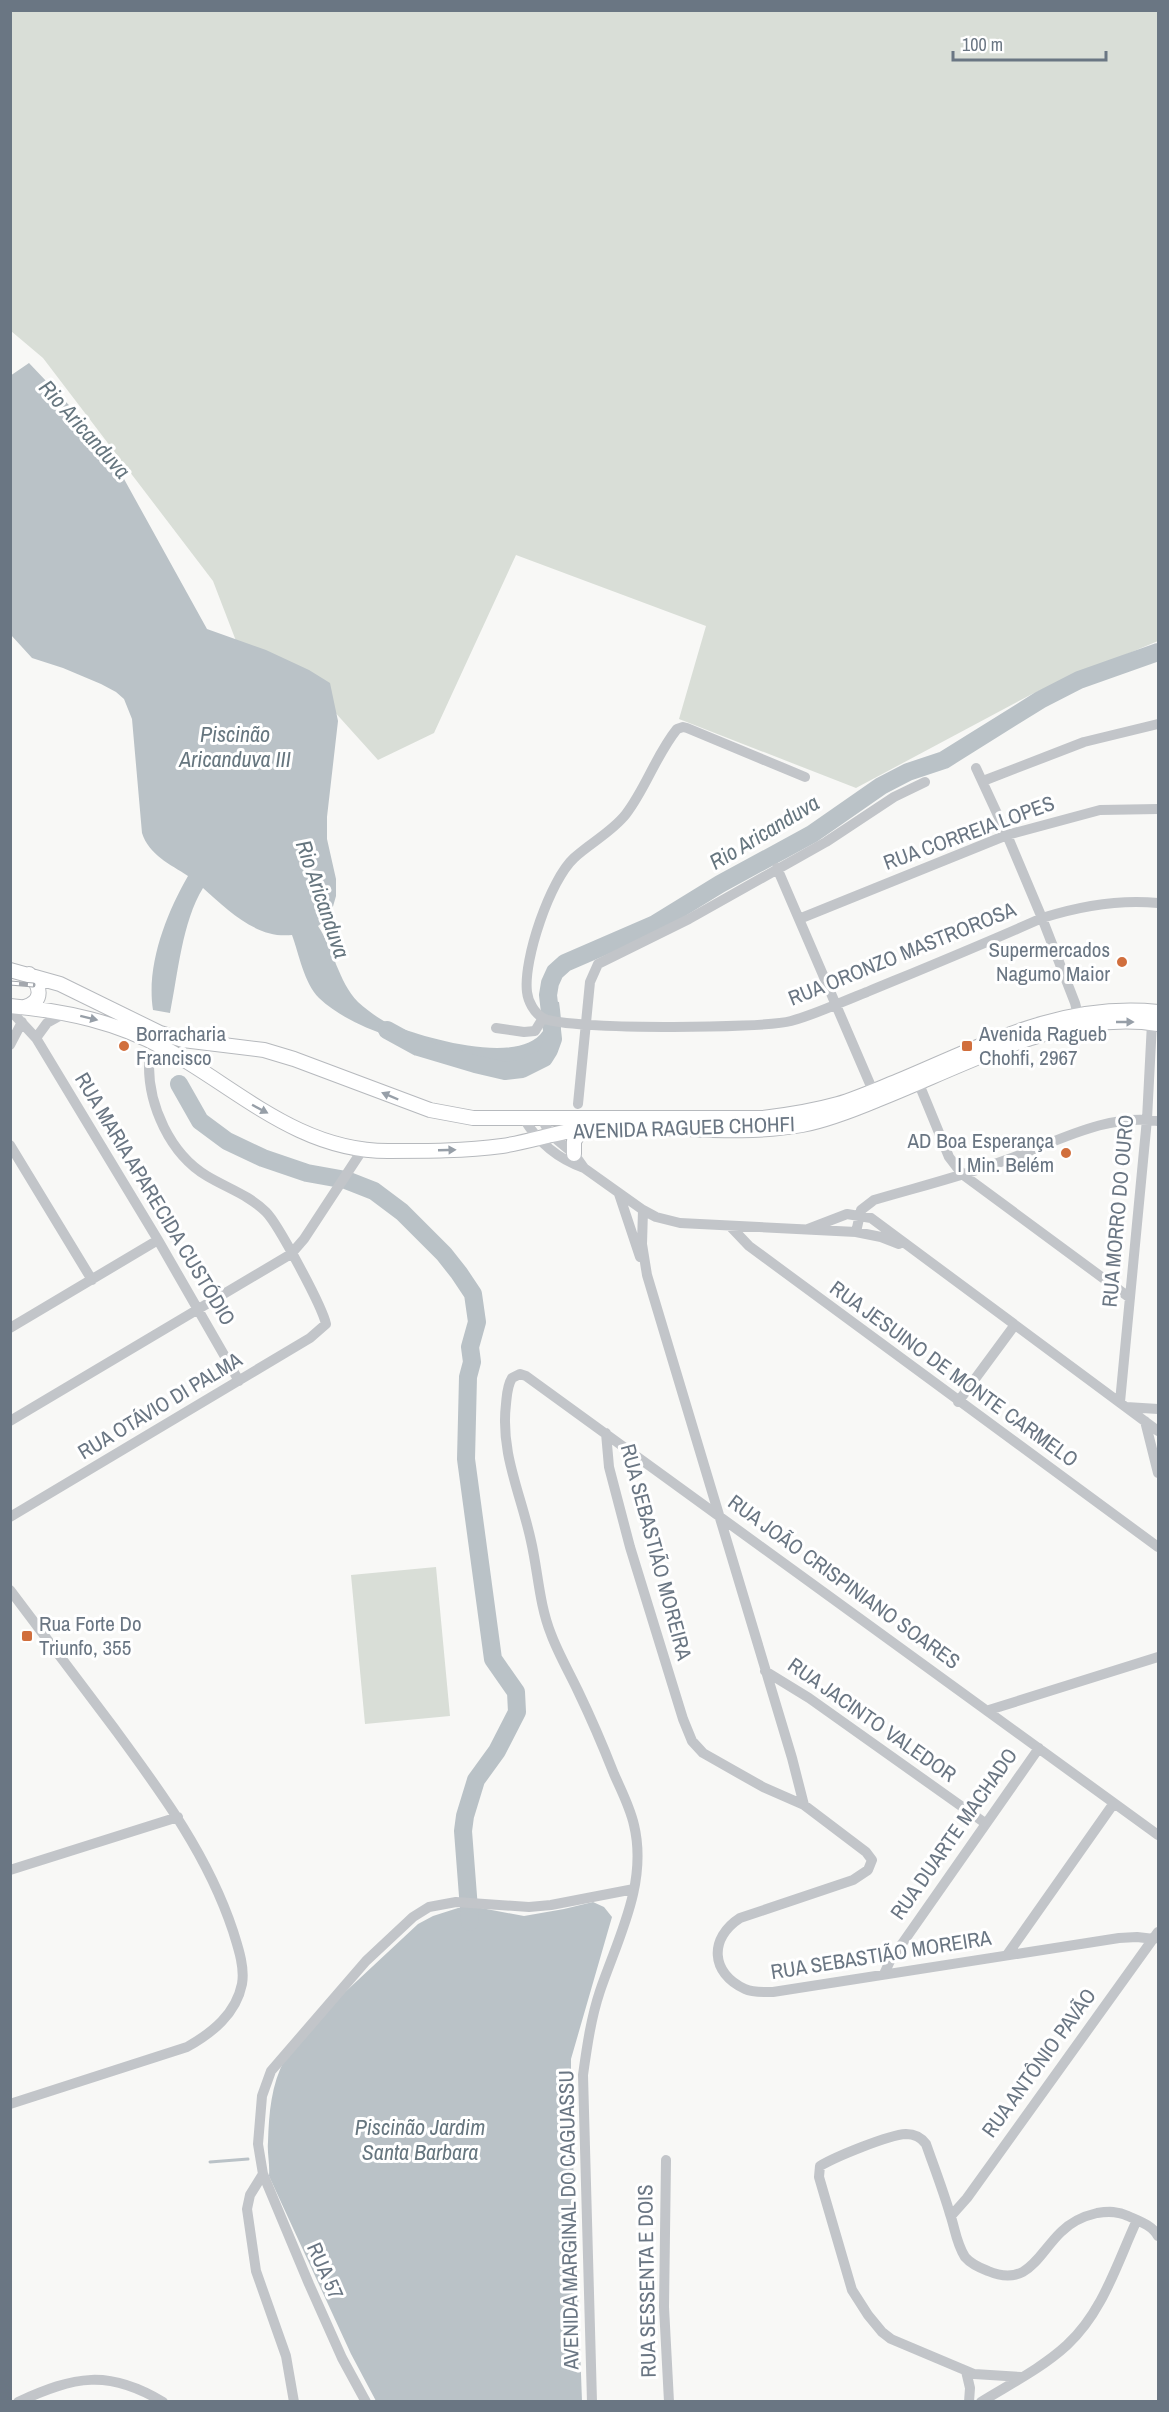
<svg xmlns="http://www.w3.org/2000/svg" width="1169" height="2412" font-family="'Archivo Narrow',sans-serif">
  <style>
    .green { fill: #d9ded7 }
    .water { fill: #bac2c7 }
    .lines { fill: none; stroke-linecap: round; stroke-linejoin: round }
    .stream { stroke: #bac2c7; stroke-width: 3 }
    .river { stroke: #bac2c7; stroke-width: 18 }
    .major-casing { stroke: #b6b9bd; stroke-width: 16 }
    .minor { stroke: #c2c5c9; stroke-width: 10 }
    .major { stroke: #fff; stroke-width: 14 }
    .rail-casing { stroke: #a4a8ae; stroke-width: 5 }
    .rail { stroke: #fff; stroke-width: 3; stroke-dasharray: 9; stroke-linecap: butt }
    .oneway { fill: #979fa8 }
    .poi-dot { fill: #d16f3d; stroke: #fff; stroke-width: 2 }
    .labels { text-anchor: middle; stroke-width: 6; stroke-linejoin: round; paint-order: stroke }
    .street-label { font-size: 21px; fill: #6a7683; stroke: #fff }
    .poi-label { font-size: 21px; fill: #6a7683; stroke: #fff; text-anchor: start }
    .water-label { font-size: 22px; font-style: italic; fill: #66767f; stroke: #fff }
  </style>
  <rect width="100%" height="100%" fill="#f8f8f6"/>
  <!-- green -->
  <path class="green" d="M 10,11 L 1158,11 L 1158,641 L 1034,693 L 856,788 L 679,719 L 706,626 L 516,555 L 434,733 L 378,760 L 332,709 L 261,706 L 213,581 L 43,358 L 11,331 Z
    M 436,1567 L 450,1716 L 365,1724 L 351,1575 Z"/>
  <!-- water -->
  <path class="water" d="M 29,363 L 103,441 L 207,629 L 266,650 L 309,670 L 330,683 L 338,721 L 327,817 L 327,839 L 336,879 L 336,896 L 330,917 L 318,926 C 334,950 338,981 358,1002 C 368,1011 380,1020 392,1025 C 425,1038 520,1066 543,1031 C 550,1022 548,1011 548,1000 L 559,1002 C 561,1017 564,1034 554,1046 C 543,1058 518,1065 503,1065 C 481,1065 460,1057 440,1051 C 398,1039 351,1028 319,998 C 304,983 299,954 292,935 C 256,939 228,910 203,888 C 182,922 178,974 170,1013 L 153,1010 C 146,966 166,914 188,876 C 170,864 149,855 142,833 L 132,719 L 124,699 L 116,692 L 101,684 L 63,668 L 32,658 L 11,635 L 10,376 Z
    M 593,1902 L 604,1907 L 612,1917 L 571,2059 L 571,2103 L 582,2401 L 376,2401 L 351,2354 L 269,2176 C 270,2164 267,2153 268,2142 C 269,2113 271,2085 285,2059 L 343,1994 L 418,1924 L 433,1916 L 458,1908 L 481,1908 L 524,1916 L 564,1909 Z"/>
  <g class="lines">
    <!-- stream -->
    <path class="stream" d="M 210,2162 L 248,2159"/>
    <!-- river -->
    <path class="river" d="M 387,1030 L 418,1047 L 475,1064 L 505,1071 L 522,1069 L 544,1058 L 549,1050 L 553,1039 L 548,995 L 550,983 L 555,972 L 565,963 L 655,924 L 720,884 L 812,834 L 881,786 L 908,772 L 944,760 L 1040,700 L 1079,680 L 1158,652
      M 179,1084 L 200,1121 L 227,1141 L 263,1158 L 307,1173 L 346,1180 L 374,1191 L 402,1212 L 444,1254 L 459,1273 L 473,1294 L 477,1322 L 470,1347 L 472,1362 L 468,1377 L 466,1459 L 493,1659 L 516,1692 L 517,1712 L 497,1751 L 476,1780 L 465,1816 L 463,1831 L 470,1922"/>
    <defs>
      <path id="major" d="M 10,970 L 60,984 L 160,1033 L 183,1040 L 264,1050 L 294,1059 L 430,1110 L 473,1118 L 762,1118 C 788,1115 813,1111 838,1104 C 858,1098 878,1089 898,1081 C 984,1045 1062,1002 1158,1012
        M 10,1006 C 66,1011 117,1022 166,1049 C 238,1089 299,1151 388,1151 C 426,1151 465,1151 502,1146 C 534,1141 565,1129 597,1128 C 665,1124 735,1137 802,1125 C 828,1120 853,1110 877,1100 C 964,1066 1062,1009 1158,1024
        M 25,1007 C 44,1001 41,986 29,974
        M 574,1154 L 574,1141 L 582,1129"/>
    </defs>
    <!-- major casing -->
    <use href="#major" class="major-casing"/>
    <!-- minor -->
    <path class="minor" d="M 976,768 L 1007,835 L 1042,918 L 1075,1003 L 1080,1022
      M 805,777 L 687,728 L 683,727 L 677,729 C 656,755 646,788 626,814 C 612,832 590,843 574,858 C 550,880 523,960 527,992 C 528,1001 534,1013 543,1018 C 564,1030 762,1029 791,1021 C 817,1014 841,1002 867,992 C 925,968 984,944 1042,918 C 1080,906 1118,899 1158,903
      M 983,781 L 1084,742 L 1158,724
      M 777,868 L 873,1091
      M 799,919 L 1007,835 L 1100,810 L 1158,809
      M 10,1010 L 36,1038 L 158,1240 L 239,1381
      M 496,1028 L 524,1032 L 535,1031 L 543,1018
      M 36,1038 L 47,1023 L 65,1013
      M 10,1045 L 22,1022
      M 919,1084 L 949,1157 L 962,1174 L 1130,1298
      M 578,1104 L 590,982 L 598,964 L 689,919 L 826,842 L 894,797 L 925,782
      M 524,1119 C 538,1142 558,1159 584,1168
      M 542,1119 L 550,1134 L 574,1154 L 584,1168 L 643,1210 L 656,1217 L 680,1223 L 856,1232 L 881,1237 L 899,1244
      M 10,1145 L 92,1280
      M 619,1194 L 640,1257
      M 643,1210 L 642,1244 L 647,1275 L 792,1758 L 804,1805
      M 730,1226 L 749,1246 L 1158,1547
      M 808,1229 L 847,1214 L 871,1218 L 1158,1431
      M 856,1232 L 861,1210 L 874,1200 C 918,1187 963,1176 1006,1160 C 1055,1143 1105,1113 1158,1121
      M 10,1328 L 158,1240
      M 958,1402 L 1014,1326
      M 1120,1402 L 1147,1119 L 1152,1023
      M 1126,1407 L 1158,1409
      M 10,1421 L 291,1254 L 304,1239 L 363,1149
      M 1145,1421 L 1158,1473
      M 606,1433 L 609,1467 L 630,1547 L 683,1719 L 692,1741 L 703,1753 L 763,1787 L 804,1805 L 866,1852 L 872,1860 L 868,1870 L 853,1880 L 740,1918 C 709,1938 710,1973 745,1989 C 753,1993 764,1992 773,1992 L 1119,1938 L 1137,1937 L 1154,1939
      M 10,1517 L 310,1338 L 326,1324 C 322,1306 278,1224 266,1212 C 249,1195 227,1188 207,1176 C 170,1154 148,1105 149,1063
      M 10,1590 C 45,1636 79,1682 114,1728 C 161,1792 208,1855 233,1931 C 238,1947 245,1967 242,1984 C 236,2014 212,2033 187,2047 L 10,2104
      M 765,1671 L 809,1698 L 985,1823
      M 989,1710 L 1158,1657
      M 10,1870 L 178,1817
      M 1007,1955 L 1114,1803
      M 884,1974 L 890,1961 L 1039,1748
      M 666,2160 L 664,2307 L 669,2402
      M 263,2174 L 250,2195 L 247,2209 L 256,2271 L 286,2356 L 294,2402
      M 951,2216 L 967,2198 L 1158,1932
      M 966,2371 L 970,2388 L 969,2402
      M 1021,2377 L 974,2374 L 891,2339 L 882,2332 L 868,2315 L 852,2290 L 819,2177 L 820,2166 C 835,2157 888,2135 906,2134 C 915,2134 921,2137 926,2144 C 934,2167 943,2190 950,2214 C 955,2228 956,2243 965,2257 C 971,2264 980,2268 988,2271 C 1028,2288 1038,2254 1061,2232 C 1071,2222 1084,2216 1097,2213 C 1109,2211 1118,2211 1128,2216 C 1139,2221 1152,2225 1158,2236
      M 18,2402 C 75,2376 108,2369 163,2402
      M 366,2402 L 342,2358 L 309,2284 L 263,2174 L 258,2144 L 262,2096 L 271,2071 L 366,1961 L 413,1917 L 429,1907 L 456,1902 L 529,1907 L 551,1905 L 634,1889
      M 592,2402 L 583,2075 C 587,2046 591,2018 600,1991 C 618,1938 648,1883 634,1825 C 630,1807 621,1790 614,1774 C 603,1746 591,1718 578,1691 C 569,1672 558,1653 551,1634 C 539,1604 538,1571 531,1541 C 521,1494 500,1453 506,1404 C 507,1395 507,1386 512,1378 L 520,1374 L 526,1376 L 1158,1835
      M 981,2402 C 1010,2384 1042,2368 1067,2345 C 1103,2312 1117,2263 1137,2220"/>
    <!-- major -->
    <use href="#major" class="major"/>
    <defs>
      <path id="rail" d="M 10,983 L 33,985"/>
    </defs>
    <!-- rail casing -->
    <use href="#rail" class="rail-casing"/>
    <!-- rail -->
    <use href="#rail" class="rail"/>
  </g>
  <!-- one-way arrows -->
  <defs><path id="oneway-solid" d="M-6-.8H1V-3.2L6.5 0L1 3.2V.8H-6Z" transform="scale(1.5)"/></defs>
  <g class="oneway">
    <use href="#oneway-solid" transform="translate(89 1018) rotate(14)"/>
    <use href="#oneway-solid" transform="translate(1125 1022)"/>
    <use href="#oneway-solid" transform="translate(390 1096) rotate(-157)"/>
    <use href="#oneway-solid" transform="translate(260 1109) rotate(28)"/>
    <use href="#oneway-solid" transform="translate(447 1150) rotate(-2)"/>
  </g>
  <!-- markers -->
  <g class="poi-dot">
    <circle cx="1122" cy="962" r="6"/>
    <circle cx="124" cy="1046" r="6"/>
    <rect x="961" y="1040" width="12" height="12" rx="3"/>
    <circle cx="1066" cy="1153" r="6"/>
    <rect x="21" y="1630" width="12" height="12" rx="3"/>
  </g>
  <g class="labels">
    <!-- street labels -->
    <g class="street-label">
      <text transform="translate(969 833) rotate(-20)" y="7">RUA CORREIA LOPES</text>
      <text transform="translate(902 954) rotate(-22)" y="7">RUA ORONZO MASTROROSA</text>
      <text transform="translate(684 1128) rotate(-2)" y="7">AVENIDA RAGUEB CHOHFI</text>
      <text transform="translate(155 1199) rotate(59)" y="7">RUA MARIA APARECIDA CUSTÓDIO</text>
      <text transform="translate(1118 1211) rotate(-85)" y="7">RUA MORRO DO OURO</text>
      <text transform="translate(954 1374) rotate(36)" y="7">RUA JESUINO DE MONTE CARMELO</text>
      <text transform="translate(160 1406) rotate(-31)" y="7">RUA OTÁVIO DI PALMA</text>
      <text transform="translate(656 1552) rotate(75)" y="7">RUA SEBASTIÃO MOREIRA</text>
      <text transform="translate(844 1582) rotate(36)" y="7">RUA JOÃO CRISPINIANO SOARES</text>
      <text transform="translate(872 1720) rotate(35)" y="7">RUA JACINTO VALEDOR</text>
      <text transform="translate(954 1834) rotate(-55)" y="7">RUA DUARTE MACHADO</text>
      <text transform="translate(881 1955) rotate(-9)" y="7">RUA SEBASTIÃO MOREIRA</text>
      <text transform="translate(1039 2063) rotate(-54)" y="7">RUA ANTÔNIO PAVÃO</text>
      <text transform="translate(569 2220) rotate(-91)" y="7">AVENIDA MARGINAL DO CAGUASSU</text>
      <text transform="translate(325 2271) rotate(66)" y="7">RUA 57</text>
      <text transform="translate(647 2281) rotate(-91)" y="7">RUA SESSENTA E DOIS</text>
    </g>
    <!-- poi labels -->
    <g class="poi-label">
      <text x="1110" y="957" text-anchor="end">Supermercados<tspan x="1110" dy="24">Nagumo Maior</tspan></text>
      <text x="136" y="1041">Borracharia<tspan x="136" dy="24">Francisco</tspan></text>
      <text x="979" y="1041">Avenida Ragueb<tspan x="979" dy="24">Chohfi, 2967</tspan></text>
      <text x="1054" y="1148" text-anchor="end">AD Boa Esperança<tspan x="1054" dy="24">I Min. Belém</tspan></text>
      <text x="39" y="1631">Rua Forte Do<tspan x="39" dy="24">Triunfo, 355</tspan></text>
    </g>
    <!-- water labels -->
    <g class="water-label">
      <text transform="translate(85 429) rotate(48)" y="8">Rio Aricanduva</text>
      <text x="235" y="742">Piscinão<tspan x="235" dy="25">Aricanduva III</tspan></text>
      <text transform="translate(764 832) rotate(-31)" y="8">Rio Aricanduva</text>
      <text transform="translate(323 899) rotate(71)" y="8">Rio Aricanduva</text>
      <text x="420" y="2135">Piscinão Jardim<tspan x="420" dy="25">Santa Barbara</tspan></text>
    </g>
  </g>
  <!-- border -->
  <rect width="1169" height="2412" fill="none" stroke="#6a7683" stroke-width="24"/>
  <!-- scale -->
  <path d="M953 51v9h153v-9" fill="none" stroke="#6a7683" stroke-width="3"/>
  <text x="962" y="51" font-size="18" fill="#6a7683" stroke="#ffffff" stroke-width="4.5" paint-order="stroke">100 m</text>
</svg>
